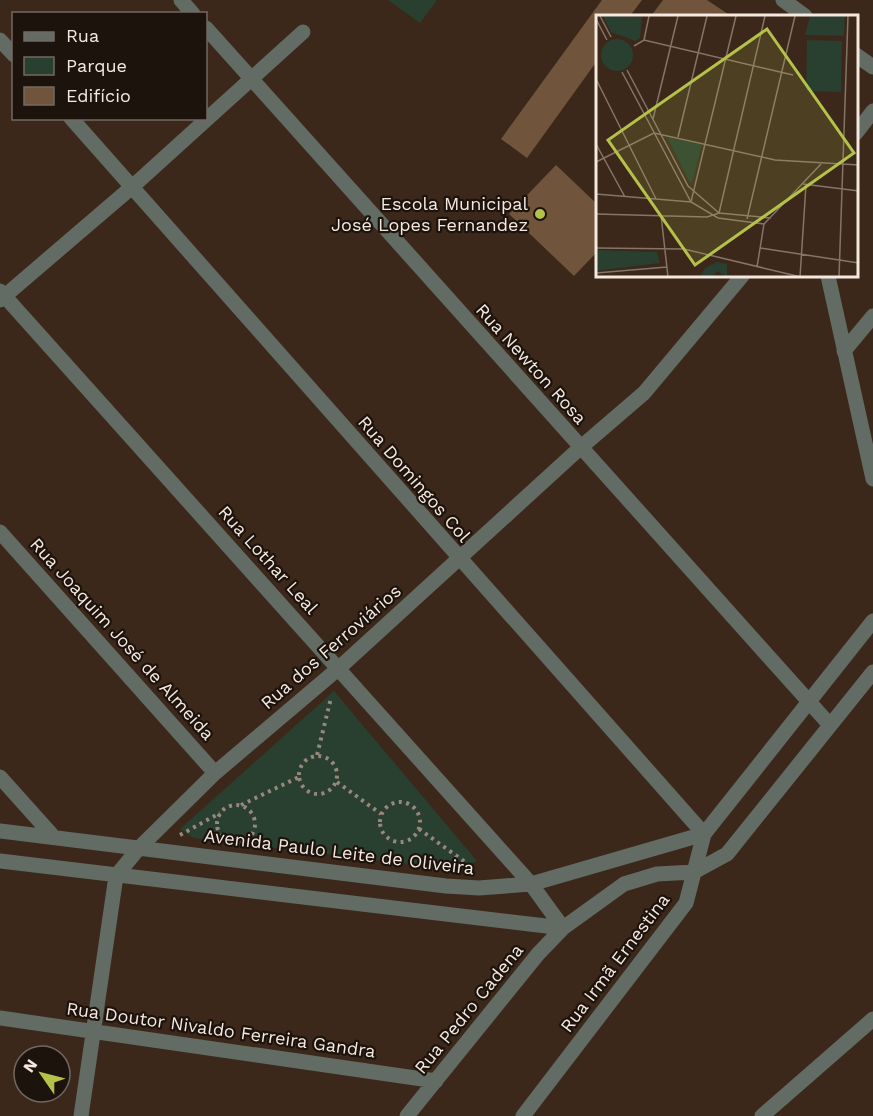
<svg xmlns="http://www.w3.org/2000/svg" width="873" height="1116" font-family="'Work Sans',sans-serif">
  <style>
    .green { fill: #293f2f }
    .building { fill: #70543b }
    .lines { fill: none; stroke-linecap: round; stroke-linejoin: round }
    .path { stroke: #97877c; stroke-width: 4; stroke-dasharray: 3 4.5; stroke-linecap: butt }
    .minor { stroke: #626c64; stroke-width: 15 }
    .poi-dot { fill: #b5c249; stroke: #1c130d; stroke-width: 2 }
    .labels { text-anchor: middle; stroke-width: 4.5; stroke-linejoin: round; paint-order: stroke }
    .poi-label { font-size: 18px; fill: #f5e8df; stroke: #1c130d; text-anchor: end }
    .street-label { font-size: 18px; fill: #f5e8df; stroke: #1c130d }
    .inset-road { fill: none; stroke: #857569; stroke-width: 1.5 }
    .view { fill: #b5c249; fill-opacity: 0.15; stroke: #b5c249; stroke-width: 3 }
    .inset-edge { fill: none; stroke: #f5e8df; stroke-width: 3 }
  </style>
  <rect width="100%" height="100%" fill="#3b281a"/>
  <!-- green -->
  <path class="green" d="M 388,0 L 437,0 L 420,23 Z
    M 334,691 L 477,861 L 459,870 L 194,838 L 180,829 Z"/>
  <!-- building -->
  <path class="building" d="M 602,0 L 642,0 L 630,16 L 597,16 L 597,61 L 527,158 L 501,139 Z
    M 663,0 L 707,0 L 731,16 L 651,16 Z
    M 556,165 L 597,204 L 597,252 L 574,276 L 509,214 Z"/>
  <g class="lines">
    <!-- path -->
    <path class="path" d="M 317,755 L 331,698
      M299 775a19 19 0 1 1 38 0a19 19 0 1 1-38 0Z
      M 337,782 L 381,814
      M380 822a20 20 0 1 1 40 0a20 20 0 1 1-40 0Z
      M217 824a19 19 0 1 1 38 0a19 19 0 1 1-38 0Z
      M 241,805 L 299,777
      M 419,829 L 465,862 L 470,871
      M 180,835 L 220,813"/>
    <!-- minor -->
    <path class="minor" d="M 181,0 L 193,14
      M 783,0 L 805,16
      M 206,28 L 829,724
      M 0,40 L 14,55
      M 856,55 L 873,67
      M 71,118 L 704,834
      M 856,133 L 873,111
      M 828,276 L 873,479
      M 0,291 L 531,884 L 563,928 L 538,954 L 407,1116
      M 0,300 L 132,187 L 303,32
      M 844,351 L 873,316
      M 0,532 L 215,773
      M 0,777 L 52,835
      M 0,831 L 446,886 L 479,888 L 531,884 L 704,834
      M 0,861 L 563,928 L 624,884 L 657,874 L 694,872 L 727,854 L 873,672
      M 0,1018 L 436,1081
      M 81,1116 L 116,876 L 139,848 L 215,773 L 339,668 L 580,448 L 644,393 L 742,276
      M 523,1116 L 686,903 L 704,834 L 873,621
      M 762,1116 L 873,1019"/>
  </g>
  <!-- markers -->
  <circle class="poi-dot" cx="540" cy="214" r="6"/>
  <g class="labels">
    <!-- poi labels -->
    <g class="poi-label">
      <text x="528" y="210">Escola Municipal<tspan x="528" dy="21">José Lopes Fernandez</tspan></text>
    </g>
    <!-- street labels -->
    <g class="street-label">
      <text transform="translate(531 364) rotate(48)" y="6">Rua Newton Rosa</text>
      <text transform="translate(414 479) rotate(49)" y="6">Rua Domingos Col</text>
      <text transform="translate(268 560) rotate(48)" y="6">Rua Lothar Leal</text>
      <text transform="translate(122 639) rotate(48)" y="6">Rua Joaquim José de Almeida</text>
      <text transform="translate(331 647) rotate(-41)" y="6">Rua dos Ferroviários</text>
      <text transform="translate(339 852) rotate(7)" y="6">Avenida Paulo Leite de Oliveira</text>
      <text transform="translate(615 963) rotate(-53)" y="6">Rua Irmã Ernestina</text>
      <text transform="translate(469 1009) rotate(-51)" y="6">Rua Pedro Cadena</text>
      <text transform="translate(221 1030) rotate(8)" y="6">Rua Doutor Nivaldo Ferreira Gandra</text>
    </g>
  </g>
  <!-- overview -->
  <g transform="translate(596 15)">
    <rect width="262" height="262" fill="#3b281a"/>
    <path d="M 7,1 L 46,2 L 44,23 L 39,26 L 15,17 ZM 214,1 L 249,1 L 248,21 L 209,20 ZM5 40a16 16 0 1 1 32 0a16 16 0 1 1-32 0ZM 211,25 L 246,26 L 245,77 L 210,76 ZM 71,122 L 106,130 L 96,168 L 93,166 ZM 0,235 L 61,237 L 64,248 L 0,256 ZM 121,247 L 131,249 L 131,262 L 121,256 L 117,262 L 104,262 L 109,253 Z" fill="#293f2f"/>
    <path class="inset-road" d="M 4,1 L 15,22M 0,4 L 11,25M 48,25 L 53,1M 38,31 L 48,25 L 197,60M 31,55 L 92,171 L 123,198M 26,57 L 95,187 L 122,203 L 168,209M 0,64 L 60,184M 57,104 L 82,1M 82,122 L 111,1M 0,129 L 29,182M 0,147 L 58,118 L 179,145 L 263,150M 207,169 L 263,176M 0,179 L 95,187 L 140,1M 123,198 L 169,1M 0,199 L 111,202 L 123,198 L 175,203M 65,200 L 72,262M 151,204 L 199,1M 0,233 L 88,234 L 205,262M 164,233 L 263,248M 161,252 L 168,209 L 225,149M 0,258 L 71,252M 204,262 L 210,170M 243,262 L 252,1"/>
    <path class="view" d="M 171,14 L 258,138 L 99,250 L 12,125 Z"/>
    <rect width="262" height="262" class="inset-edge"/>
  </g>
  <!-- legend -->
  <rect x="12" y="12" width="195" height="108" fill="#1c130d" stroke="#736861" stroke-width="1.5"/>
  <rect x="24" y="32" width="30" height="9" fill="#626c64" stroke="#736861" stroke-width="1.5"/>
  <text x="66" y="42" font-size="18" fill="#f5e8df">Rua</text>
  <rect x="24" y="57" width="30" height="18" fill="#293f2f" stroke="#736861" stroke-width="1.5"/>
  <text x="66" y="72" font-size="18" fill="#f5e8df">Parque</text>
  <rect x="24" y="87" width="30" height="18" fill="#70543b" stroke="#736861" stroke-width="1.5"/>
  <text x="66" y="102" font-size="18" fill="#f5e8df">Edifício</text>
  <!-- north arrow -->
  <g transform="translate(42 1074) rotate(305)"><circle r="28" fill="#1c130d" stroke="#736861" stroke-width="1.5"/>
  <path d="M0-4.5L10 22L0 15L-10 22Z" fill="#b5c249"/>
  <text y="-9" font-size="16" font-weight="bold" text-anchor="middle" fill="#f5e8df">N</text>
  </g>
</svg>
